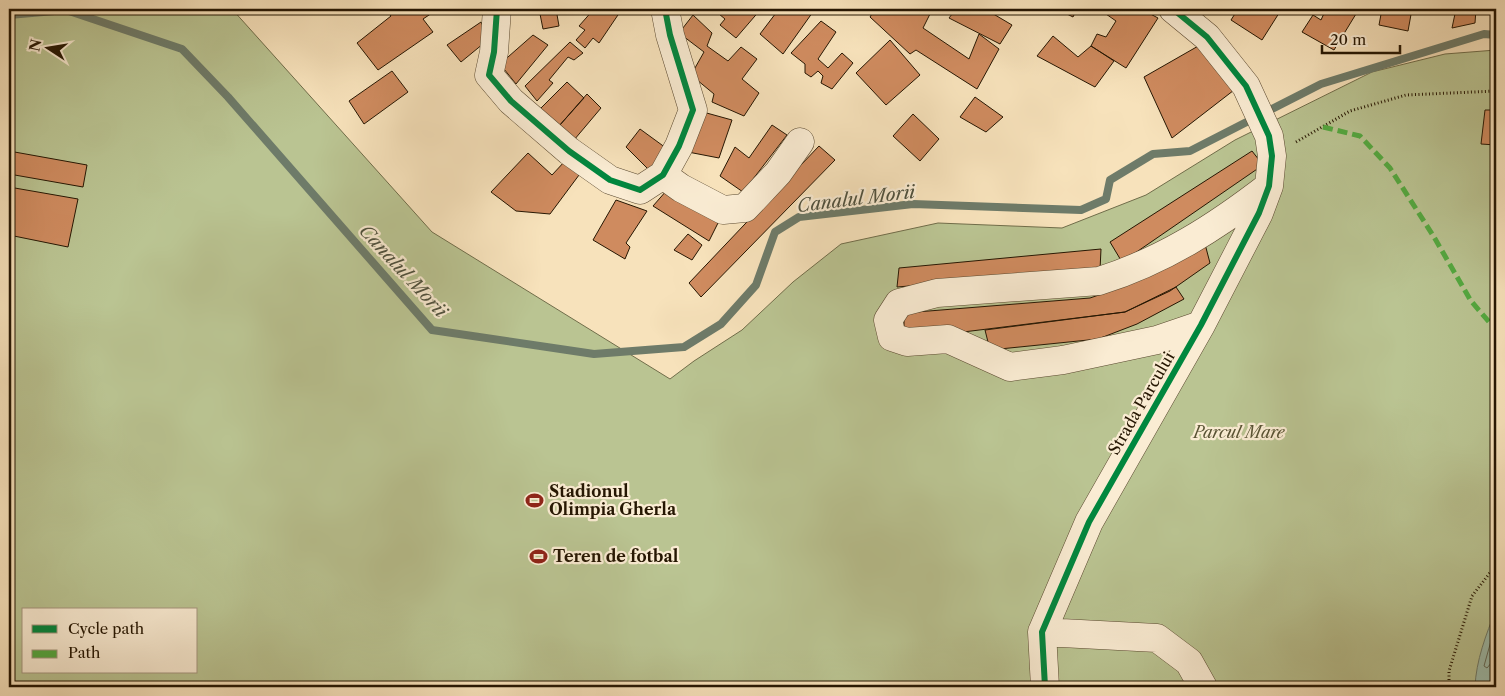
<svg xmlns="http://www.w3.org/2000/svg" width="1505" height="696" font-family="'Libre Caslon Text',serif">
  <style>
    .green { fill: #bac492; stroke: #706d4a; fill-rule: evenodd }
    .water { fill: #9ebead; stroke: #6e7b69 }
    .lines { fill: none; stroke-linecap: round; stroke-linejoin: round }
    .shore { stroke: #626a58; stroke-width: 1 }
    .stream { stroke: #6e7b69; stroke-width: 8 }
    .building { fill: #cf8b5f; stroke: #251602 }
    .minor-casing { stroke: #5a4930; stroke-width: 29 }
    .path { stroke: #251602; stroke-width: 3; stroke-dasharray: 1 2.5; stroke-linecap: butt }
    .minor { stroke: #faecd3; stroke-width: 28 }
    .quiet { stroke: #53a940; stroke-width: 5; stroke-dasharray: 10 5; stroke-linecap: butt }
    .cycleway-casing { stroke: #faecd3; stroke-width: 9 }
    .cycleway { stroke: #00873e; stroke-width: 6 }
    .labels { text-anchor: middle; stroke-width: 4.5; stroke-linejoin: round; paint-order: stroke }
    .street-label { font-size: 16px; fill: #251602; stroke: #faecd3 }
    .park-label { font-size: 16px; font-style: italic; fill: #595334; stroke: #faecd3 }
    .poi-label { font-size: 16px; font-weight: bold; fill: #251602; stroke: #faecd3; text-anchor: start }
    .water-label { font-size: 18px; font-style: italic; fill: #4f513e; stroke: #faecd3 }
  </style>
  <rect width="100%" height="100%" fill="#f7e2bb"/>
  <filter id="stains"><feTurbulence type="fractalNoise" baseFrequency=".004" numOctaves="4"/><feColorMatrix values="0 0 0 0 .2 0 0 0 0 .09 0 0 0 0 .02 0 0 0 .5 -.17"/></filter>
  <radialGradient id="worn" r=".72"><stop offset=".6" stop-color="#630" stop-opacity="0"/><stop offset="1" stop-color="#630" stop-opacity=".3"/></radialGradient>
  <!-- green -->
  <path class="green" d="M 9,9 L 232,9 L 432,232 L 670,379 L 694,361 L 742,330 L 793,282 L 841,244 L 938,223 L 1062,228 L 1146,195 L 1235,140 L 1372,72 L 1445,54 L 1496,50 L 1496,687 L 9,687 ZM 24,610 L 196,610 L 196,672 L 24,672 Z"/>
  <!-- water -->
  <path class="water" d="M 1496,610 L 1496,663 L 1492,670 L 1490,687 L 1475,687 C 1476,661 1486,634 1496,610 Z"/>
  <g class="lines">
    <!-- shore -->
    <path class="shore" d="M 1496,623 L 1484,666 L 1487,668 L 1492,662 L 1496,661"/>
    <!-- stream -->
    <path class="stream" d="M 9,15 L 66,10 L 182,49 L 228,97 L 432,330 L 594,354 L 684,347 L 721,324 L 756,285 L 775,232 L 799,217 L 913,204 L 1081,210 L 1106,199 L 1110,180 L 1153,154 L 1190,151 L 1321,84 L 1484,34 L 1496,35"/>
  </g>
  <!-- building -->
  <path class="building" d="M 386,9 L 438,9 L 423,19 L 433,32 L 378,70 L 357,43 L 391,16 Z
    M 539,9 L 556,9 L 559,26 L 543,29 Z
    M 594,9 L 622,9 L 599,43 L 593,38 L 585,48 L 576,40 L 585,30 L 579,26 Z
    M 713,9 L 761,9 L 736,38 L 720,25 L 725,19 Z
    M 779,9 L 815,9 L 783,54 L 760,34 Z
    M 875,9 L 930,9 L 932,10 L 923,28 L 969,59 L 979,34 L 999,49 L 977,89 L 916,50 L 910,54 L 870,17 Z
    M 956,9 L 985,9 L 1012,25 L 1000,44 L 949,18 Z
    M 1057,9 L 1077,9 L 1073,17 Z
    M 1111,9 L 1141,9 L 1158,18 L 1126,68 L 1091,46 L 1097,34 L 1106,37 L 1116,21 L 1106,14 Z
    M 1238,9 L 1278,9 L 1281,10 L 1262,40 L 1231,20 Z
    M 1326,9 L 1359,9 L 1334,50 L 1302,32 L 1313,15 L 1321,20 Z
    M 1382,9 L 1412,9 L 1408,31 L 1379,25 Z
    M 1456,9 L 1476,9 L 1475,23 L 1452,28 Z
    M 693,15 L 712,33 L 707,46 L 728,61 L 741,47 L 757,59 L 742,79 L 759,93 L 744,116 L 712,102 L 714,94 L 691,75 L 704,52 L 679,33 Z
    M 821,21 L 836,32 L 818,59 L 828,68 L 842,53 L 853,63 L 832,89 L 821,83 L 823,76 L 818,71 L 811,77 L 805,73 L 805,64 L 791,53 Z
    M 481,22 L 489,39 L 461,62 L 447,45 Z
    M 533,35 L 548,45 L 516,84 L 500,64 Z
    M 1053,36 L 1078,57 L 1091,46 L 1114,61 L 1095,87 L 1037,56 Z
    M 890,40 L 920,75 L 886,105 L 856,73 Z
    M 570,42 L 583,53 L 574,60 L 568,57 L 549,80 L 553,83 L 537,101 L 525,86 Z
    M 1200,45 L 1238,87 L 1172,138 L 1144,77 Z
    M 392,71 L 408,92 L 364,124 L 349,101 Z
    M 567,82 L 584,98 L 559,126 L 540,109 Z
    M 587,94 L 601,108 L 574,140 L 559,126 Z
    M 975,97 L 1003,117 L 986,132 L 960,117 Z
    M 1485,110 L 1496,110 L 1496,145 L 1481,144 Z
    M 703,112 L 732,120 L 719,158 L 688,152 Z
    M 913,114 L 939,139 L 920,161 L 893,136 Z
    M 772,125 L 787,135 L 743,192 L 720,176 L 735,147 L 749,158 Z
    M 640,129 L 666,148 L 652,173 L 626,147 Z
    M 819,146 L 835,160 L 701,297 L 689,283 Z
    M 9,151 L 87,165 L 83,187 L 9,174 Z
    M 1252,151 L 1263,165 L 1122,262 L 1110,242 Z
    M 528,153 L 552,175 L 565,161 L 582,171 L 550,214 L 516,211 L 491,192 Z
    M 9,187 L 78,199 L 68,247 L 9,235 Z
    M 667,190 L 719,221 L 709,241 L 653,206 Z
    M 616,200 L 647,211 L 626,243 L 630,247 L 625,259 L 593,240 Z
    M 688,234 L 702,245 L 692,260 L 674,250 Z
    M 1205,244 L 1210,263 L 1170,291 L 1125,312 L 955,333 L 904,333 L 904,313 L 1090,298 L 1125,286 Z
    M 1101,249 L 1100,270 L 897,287 L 899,268 Z
    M 1176,287 L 1184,299 L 1137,324 L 1098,339 L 990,350 L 985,330 L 1125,312 Z"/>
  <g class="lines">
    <defs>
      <path id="minor" d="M 497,9 L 494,52 L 489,75 L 511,101 L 569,151 L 610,180 L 640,190 L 663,175 L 679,146 L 693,110 L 670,35 L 665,9
        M 663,175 L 681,188 L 723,210 L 745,208 L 778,173 L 800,142
        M 1201,325 L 1157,340 L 1063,360 L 1010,367 L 948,339 L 907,342 L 892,337 L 888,320 L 899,303 L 937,293 L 1099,281 C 1163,261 1216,227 1269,186
        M 1042,632 L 1157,638 L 1189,662 L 1203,687
        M 1045,687 L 1042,632 L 1089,522 L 1201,325 L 1259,213 L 1269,186 L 1272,156 L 1269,136 L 1246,86 L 1207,37 L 1173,9"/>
    </defs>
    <!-- minor casing -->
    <use href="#minor" class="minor-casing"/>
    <!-- path -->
    <path class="path" d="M 1296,142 L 1350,111 L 1406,95 L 1496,91
      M 364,684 L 369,687
      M 1449,687 L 1449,671 L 1472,596 L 1496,565"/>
    <!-- minor -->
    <use href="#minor" class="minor"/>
    <!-- quiet -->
    <path class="quiet" d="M 1323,127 L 1360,136 L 1390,168 L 1434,237 L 1471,301 L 1496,330"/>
    <defs>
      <path id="cycleway" d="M 497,9 L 494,52 L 489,75 L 511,101 L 569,151 L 610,180 L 640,190 L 663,175 L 679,146 L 693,110 L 670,35 L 665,9
        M 1045,687 L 1042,632 L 1089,522 L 1201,325 L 1259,213 L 1269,186 L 1272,156 L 1269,136 L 1246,86 L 1207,37 L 1173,9"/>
    </defs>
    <!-- cycleway casing -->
    <use href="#cycleway" class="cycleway-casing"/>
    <!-- cycleway -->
    <use href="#cycleway" class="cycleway"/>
  </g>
  <!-- icons -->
  <defs>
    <symbol id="stadium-bare" viewBox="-9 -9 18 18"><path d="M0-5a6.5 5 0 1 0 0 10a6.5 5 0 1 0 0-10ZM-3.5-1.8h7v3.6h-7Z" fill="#8f2418" stroke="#faecd3" stroke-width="2.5" paint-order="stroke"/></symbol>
  </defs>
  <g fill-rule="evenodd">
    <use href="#stadium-bare" x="522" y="488" width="25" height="25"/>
    <use href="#stadium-bare" x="526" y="544" width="25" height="25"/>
  </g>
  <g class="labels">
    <!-- street labels -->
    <g class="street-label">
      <text transform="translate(1141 403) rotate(-60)" y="6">Strada Parcului</text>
    </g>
    <!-- park labels -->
    <g class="park-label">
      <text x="1239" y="438">Parcul Mare</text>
    </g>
    <!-- poi labels -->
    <g class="poi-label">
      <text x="549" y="497">Stadionul<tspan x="549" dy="18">Olimpia Gherla</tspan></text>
      <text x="553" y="562">Teren de fotbal</text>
    </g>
    <!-- water labels -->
    <g class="water-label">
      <text transform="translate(856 199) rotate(-7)" y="6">Canalul Morii</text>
      <text transform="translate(403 271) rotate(47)" y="6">Canalul Morii</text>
    </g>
  </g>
  <!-- margin -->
  <rect width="1505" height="696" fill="none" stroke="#f7e2bb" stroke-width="30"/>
  <rect x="10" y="10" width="1485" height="676" fill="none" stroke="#251602" stroke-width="2.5"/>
  <rect x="15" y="15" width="1475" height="666" fill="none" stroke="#251602"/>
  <!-- legend -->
  <rect x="22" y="608" width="175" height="65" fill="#faecd3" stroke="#a5967f"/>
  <rect x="32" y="625" width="25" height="8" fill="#00873e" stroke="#a5967f"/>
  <text x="68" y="634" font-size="15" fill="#251602">Cycle path</text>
  <rect x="32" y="650" width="25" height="8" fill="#53a940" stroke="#a5967f"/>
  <text x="68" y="658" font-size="15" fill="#251602">Path</text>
  <!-- north arrow -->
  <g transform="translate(48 48) rotate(282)" stroke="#faecd3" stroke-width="4" paint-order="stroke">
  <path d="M0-4L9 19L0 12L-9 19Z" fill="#251602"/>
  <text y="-8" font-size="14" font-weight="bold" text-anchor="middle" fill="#251602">N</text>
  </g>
  <!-- scale -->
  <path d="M1322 45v8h78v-8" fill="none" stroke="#251602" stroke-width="2.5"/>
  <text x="1330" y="45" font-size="15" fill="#251602" stroke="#faecd3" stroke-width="4" paint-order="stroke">20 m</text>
  <rect width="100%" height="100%" filter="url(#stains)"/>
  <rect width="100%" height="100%" fill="url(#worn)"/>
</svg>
